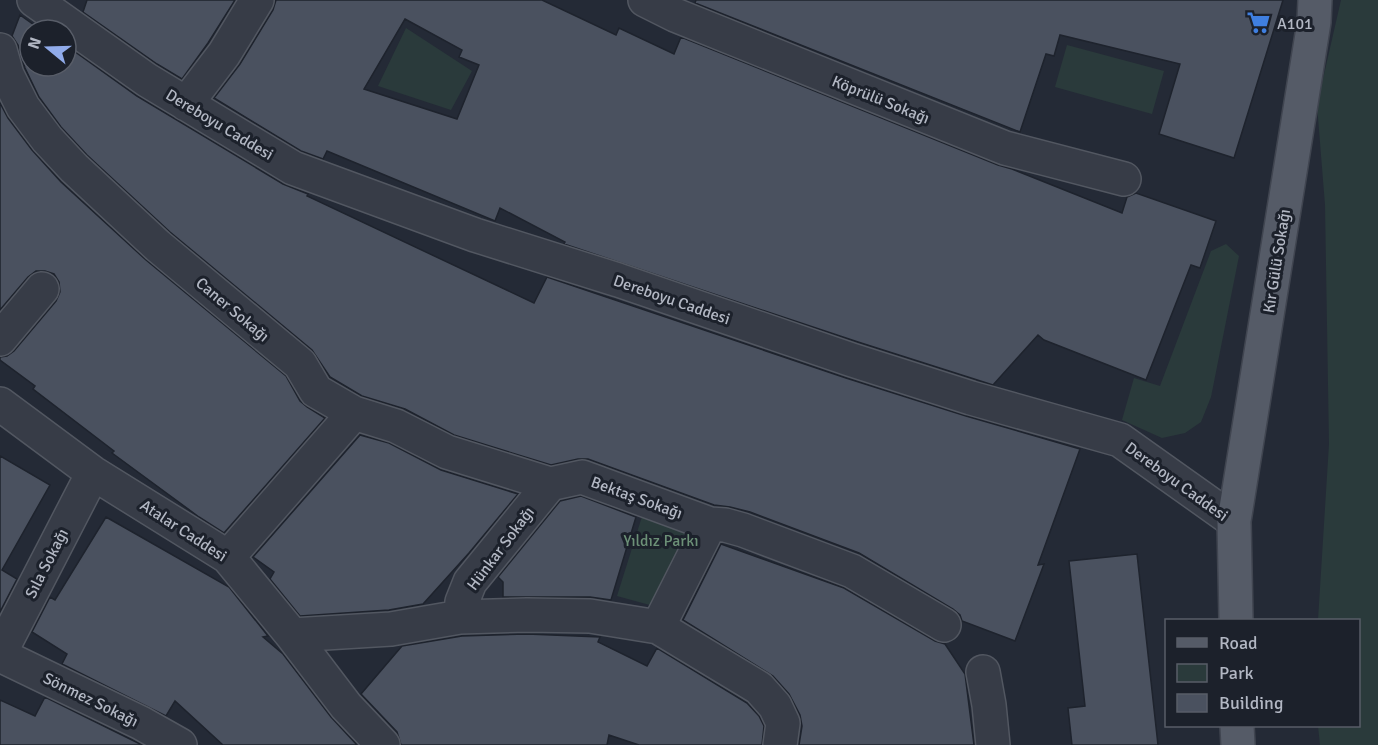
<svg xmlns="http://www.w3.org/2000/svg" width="1378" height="745" font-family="Signika,sans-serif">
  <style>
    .green { fill: #2a3a3b }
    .building { fill: #4a515f; stroke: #1e232d; stroke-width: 1.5; fill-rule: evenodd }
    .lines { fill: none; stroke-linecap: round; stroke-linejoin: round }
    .minor-casing { stroke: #525761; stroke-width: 36 }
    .major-casing { stroke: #404550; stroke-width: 36 }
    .minor { stroke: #373c47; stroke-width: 33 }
    .major { stroke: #555b67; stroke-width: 33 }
    .labels { text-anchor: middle; stroke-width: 6; stroke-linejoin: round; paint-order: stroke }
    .poi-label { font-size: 16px; fill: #b2b7c3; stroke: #1c212b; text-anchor: start }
    .street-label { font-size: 16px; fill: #b2b7c3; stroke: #1c212b }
    .park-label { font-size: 16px; fill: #6c9077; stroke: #1c212b }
  </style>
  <rect width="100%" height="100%" fill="#242a36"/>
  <!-- green -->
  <path class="green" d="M 1341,0 L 1378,0 L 1378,745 L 1320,745 L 1318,726 L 1358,726 L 1358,620 L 1318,620 L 1329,444 L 1325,205 L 1317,105 Z
    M 406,28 L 472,71 L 451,110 L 378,86 Z
    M 1067,45 L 1164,71 L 1152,114 L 1055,87 Z
    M 1226,244 L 1239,256 L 1211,397 L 1201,422 L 1185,433 L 1162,438 L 1122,420 L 1134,378 L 1160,386 L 1211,251 Z
    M 645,507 L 696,525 L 657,607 L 617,596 Z"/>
  <!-- building -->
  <path class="building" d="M 87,0 L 235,0 L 208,43 L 182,79 L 157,64 L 83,12 Z
    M 276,0 L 542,0 L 616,35 L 619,28 L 674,54 L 681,37 L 998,165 L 1012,169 L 1122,213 L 1127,197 L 1136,193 L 1216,221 L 1200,268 L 1191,265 L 1146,380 L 1044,340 L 1038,335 L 993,385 L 858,342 L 564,244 L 565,242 L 500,208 L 495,221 L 327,151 L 323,159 L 301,151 L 214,98 L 240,64 L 273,10 ZM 405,19 L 462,50 L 459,57 L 479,65 L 457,119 L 364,89 Z
    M 696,0 L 1283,0 L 1234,158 L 1159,134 L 1180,64 L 1060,35 L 1054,56 L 1046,54 L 1020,132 L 695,3 Z
    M 20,15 L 41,30 L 30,30 L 30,66 L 66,66 L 66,47 L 71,49 L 137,96 L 283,184 L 308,194 L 307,196 L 534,303 L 547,277 L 846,378 L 966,416 L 1080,449 L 1038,565 L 1044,564 L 1015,641 L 962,621 L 960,615 L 953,609 L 859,553 L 750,512 L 730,507 L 714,505 L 588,459 L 578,459 L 551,465 L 454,435 L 405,409 L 362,396 L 330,377 L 312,350 L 170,232 L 87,155 L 61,127 L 39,97 L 25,68 L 18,45 L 12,36 Z
    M 0,103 L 8,118 L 32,150 L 61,182 L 146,260 L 286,376 L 300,401 L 307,407 L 325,418 L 224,533 L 199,517 L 112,453 L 114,451 L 33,389 L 35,386 L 0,360 L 0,357 L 7,356 L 14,351 L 56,301 L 60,292 L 59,282 L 54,274 L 45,271 L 36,271 L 28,277 L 0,310 Z
    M 360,435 L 389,443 L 441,470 L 518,494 L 469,553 L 423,604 L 389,610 L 300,616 L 270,579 L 274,572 L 253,557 Z
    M 0,456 L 50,485 L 2,570 L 17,579 L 0,612 Z
    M 581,496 L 636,517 L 611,600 L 590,597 L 503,597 L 503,582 L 498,577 L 560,501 Z
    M 106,517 L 229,587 L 268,636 L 263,637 L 283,654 L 331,717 L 357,745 L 223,745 L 175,701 L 166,716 L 62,664 L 67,654 L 32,632 L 50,597 L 55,600 Z
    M 721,544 L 844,588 L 935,641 L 945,644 L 965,674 L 974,745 L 799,745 L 802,726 L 800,715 L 789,694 L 773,676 L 683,620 Z
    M 1137,554 L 1158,745 L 1072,745 L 1068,708 L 1085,706 L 1069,561 Z
    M 527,634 L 600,637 L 598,642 L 647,666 L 657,648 L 747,703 L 759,716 L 764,726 L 762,745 L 639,745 L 609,735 L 607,745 L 401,745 L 397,732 L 361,694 L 402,646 L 462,636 Z
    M 45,697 L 132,740 L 142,745 L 0,745 L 0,700 L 35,716 Z"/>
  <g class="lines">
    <defs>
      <path id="minor" d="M 34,0 L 147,80 L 293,168 L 475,235 L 618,280 L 852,360 L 971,398 L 1120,440 L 1234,521
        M 645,0 L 675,15 L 1005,148 L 1124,179
        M 0,50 L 7,75 L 23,107 L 47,139 L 74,168 L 158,246 L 300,364 L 316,391 L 354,413 L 396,426 L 447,452 L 550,484 L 582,477 L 710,524 L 725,525 L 743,530 L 852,571 L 944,625
        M 186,104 L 224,54 L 257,0
        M 0,339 L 42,289
        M 0,404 L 93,473 L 228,557 L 292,635 L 346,706 L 383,745
        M 228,557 L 354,413
        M 460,617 L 462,602 L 470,582 L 550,484
        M 658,627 L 710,524
        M 292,635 L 391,629 L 460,617 L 527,615 L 590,616 L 658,627 L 759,688 L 775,706 L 783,723 L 780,745
        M 0,653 L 93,473
        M 0,655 L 141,723 L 180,745
        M 983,672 L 989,705 L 993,745"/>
      <path id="major" d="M 1236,620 L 1234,521 L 1314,22 L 1315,0
        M 1237,726 L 1238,745"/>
    </defs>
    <!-- minor casing -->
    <use href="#minor" class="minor-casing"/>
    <!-- major casing -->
    <use href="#major" class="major-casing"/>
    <!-- minor -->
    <use href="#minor" class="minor"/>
    <!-- major -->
    <use href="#major" class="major"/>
  </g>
  <!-- icons -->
  <defs>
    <symbol id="supermarket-bare" viewBox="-9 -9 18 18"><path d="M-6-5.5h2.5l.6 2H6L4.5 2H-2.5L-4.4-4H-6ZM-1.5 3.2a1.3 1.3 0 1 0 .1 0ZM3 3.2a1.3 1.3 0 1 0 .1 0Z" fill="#3f7fe0" stroke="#1c212b" stroke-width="2.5" paint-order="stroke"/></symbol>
  </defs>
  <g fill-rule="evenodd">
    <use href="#supermarket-bare" x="1242" y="6" width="33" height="33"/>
  </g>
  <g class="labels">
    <!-- poi labels -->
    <g class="poi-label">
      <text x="1277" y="29">A101</text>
    </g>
    <!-- street labels -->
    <g class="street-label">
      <text transform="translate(881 99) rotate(22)" y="6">Köprülü Sokağı</text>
      <text transform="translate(220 124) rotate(31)" y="6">Dereboyu Caddesi</text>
      <text transform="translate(1276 261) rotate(-81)" y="6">Kır Gülü Sokağı</text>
      <text transform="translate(672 299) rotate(19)" y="6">Dereboyu Caddesi</text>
      <text transform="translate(233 309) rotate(40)" y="6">Caner Sokağı</text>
      <text transform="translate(1177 481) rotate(36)" y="6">Dereboyu Caddesi</text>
      <text transform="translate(637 497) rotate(20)" y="6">Bektaş Sokağı</text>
      <text transform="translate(184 530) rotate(33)" y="6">Atalar Caddesi</text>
      <text transform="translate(500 548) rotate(-53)" y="6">Hünkar Sokağı</text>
      <text transform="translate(46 563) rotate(-63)" y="6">Sıla Sokağı</text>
      <text transform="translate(91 699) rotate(26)" y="6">Sönmez Sokağı</text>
    </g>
    <!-- park labels -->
    <g class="park-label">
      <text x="661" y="546">Yıldız Parkı</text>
    </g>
  </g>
  <!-- legend -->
  <rect x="1165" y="619" width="195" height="108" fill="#1c212b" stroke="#585d68" stroke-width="1.5"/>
  <rect x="1177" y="638" width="30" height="9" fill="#555b67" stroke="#585d68" stroke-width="1.5"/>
  <text x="1219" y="649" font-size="18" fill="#b2b7c3">Road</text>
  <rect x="1177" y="664" width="30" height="18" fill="#2a3a3b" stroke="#585d68" stroke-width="1.5"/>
  <text x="1219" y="679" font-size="18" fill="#b2b7c3">Park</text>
  <rect x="1177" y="694" width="30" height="18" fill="#4a515f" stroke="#585d68" stroke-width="1.5"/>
  <text x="1219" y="709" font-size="18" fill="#b2b7c3">Building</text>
  <!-- north arrow -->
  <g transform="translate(48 48) rotate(289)"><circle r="28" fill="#1c212b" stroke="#585d68" stroke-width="1.5"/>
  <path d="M0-4.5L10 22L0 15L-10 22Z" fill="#90abea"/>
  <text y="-9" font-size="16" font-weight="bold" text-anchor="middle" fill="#b2b7c3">N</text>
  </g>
</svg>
